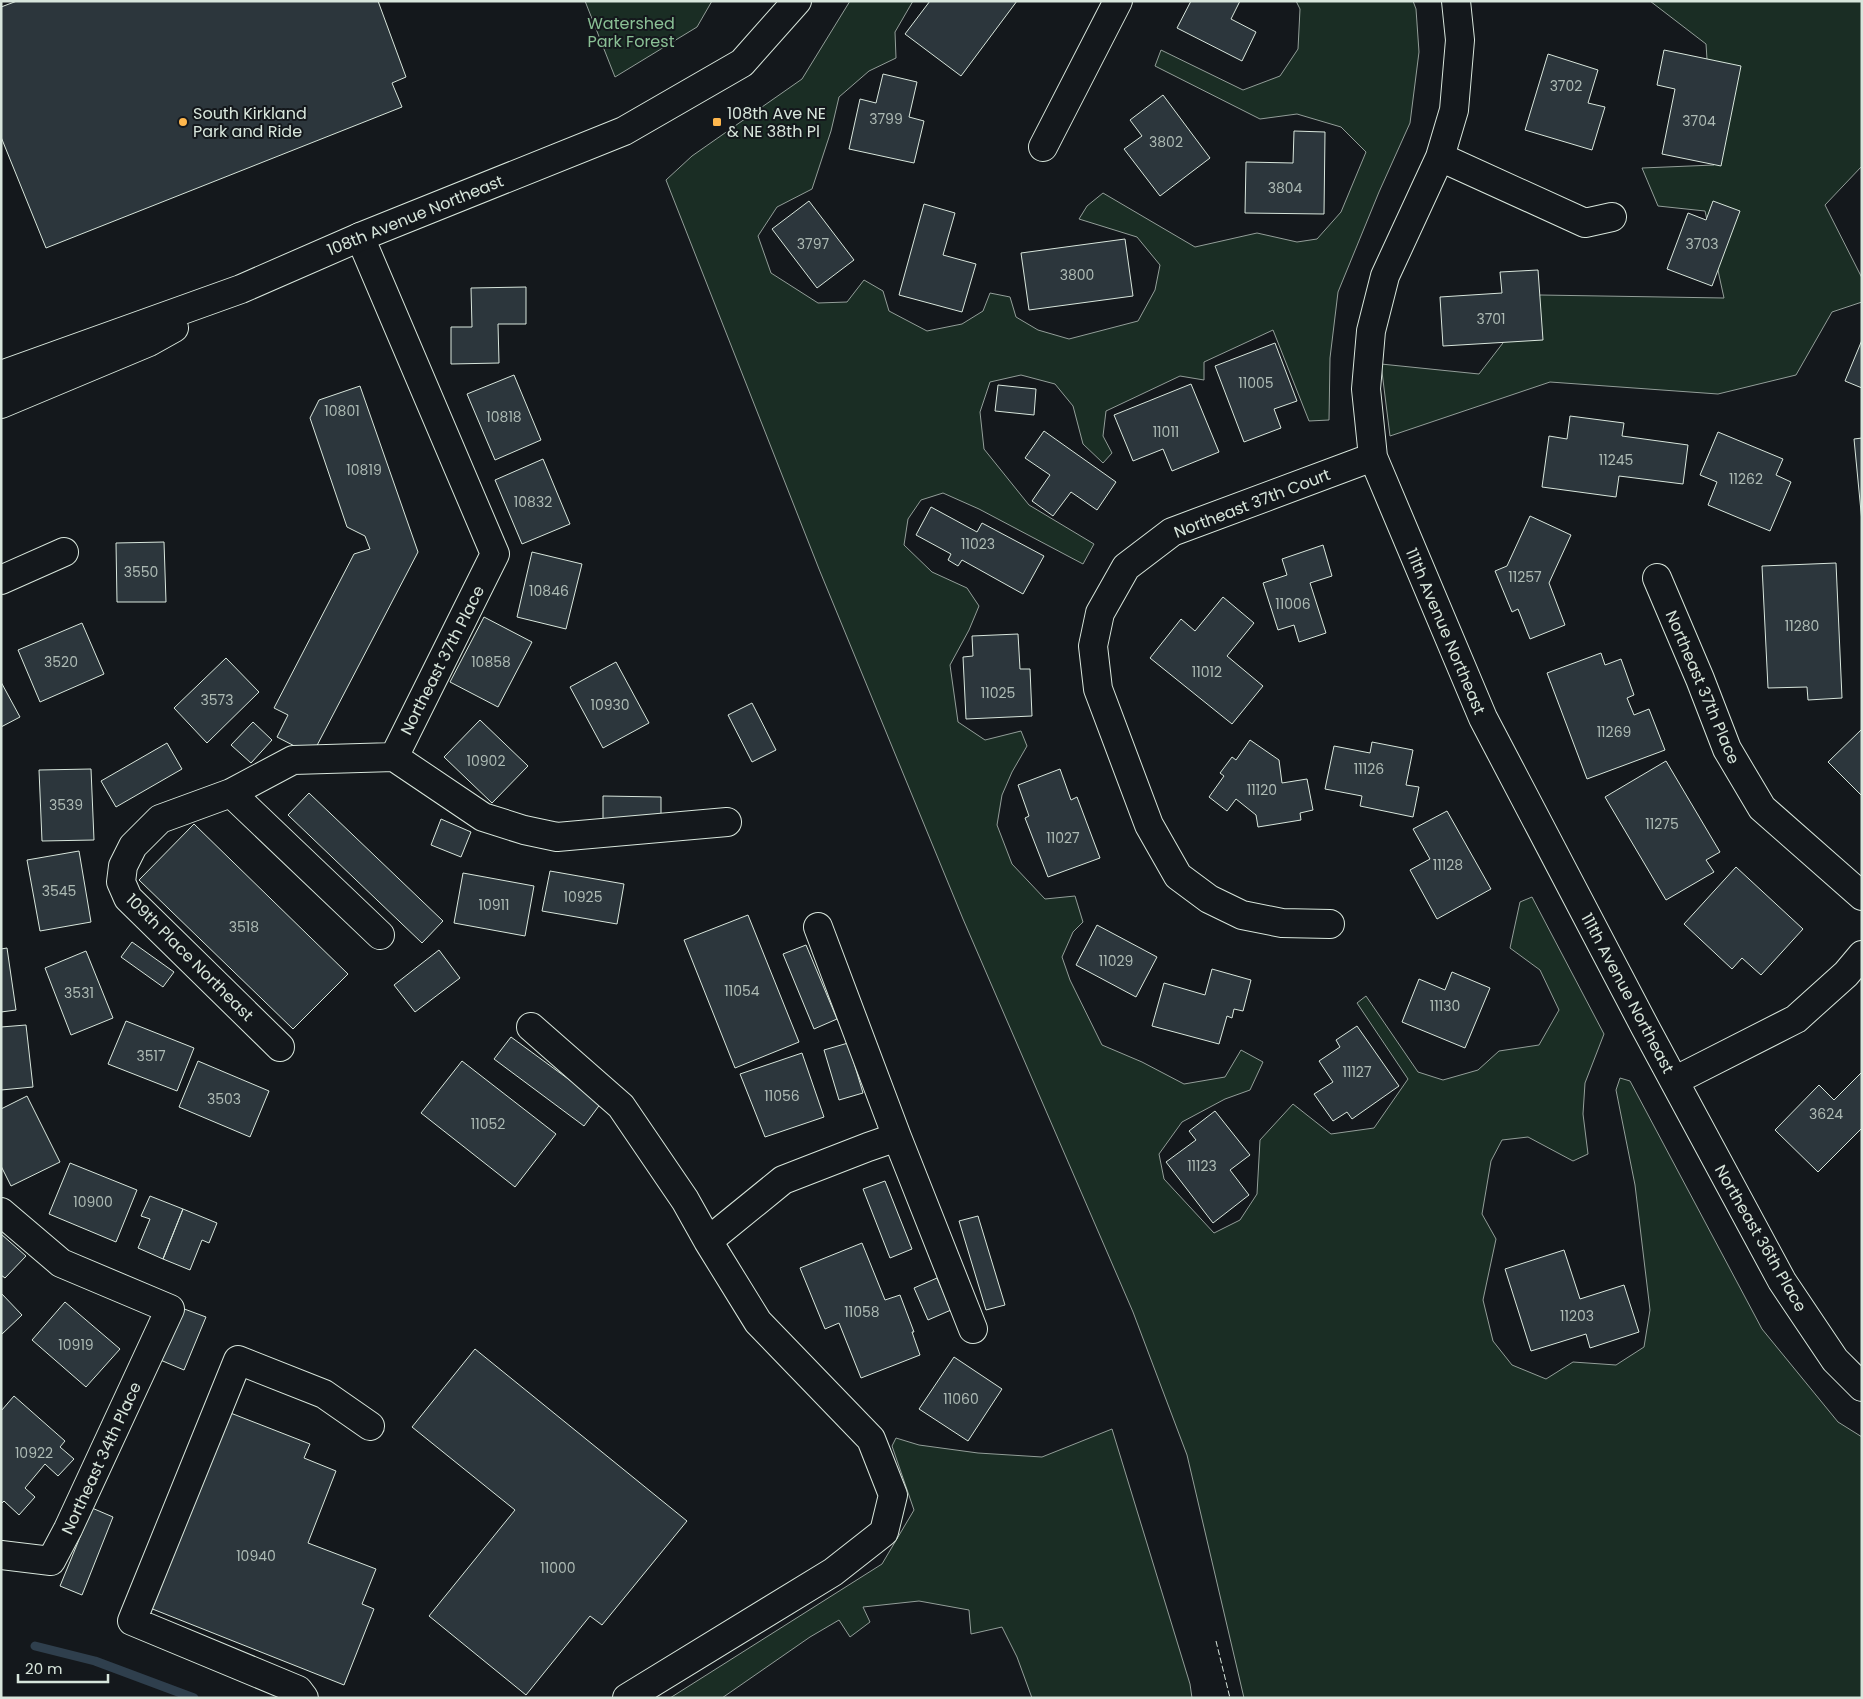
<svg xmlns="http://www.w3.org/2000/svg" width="1863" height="1699" font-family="Poppins,sans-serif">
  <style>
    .green { fill: #1a2d24; stroke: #939e99 }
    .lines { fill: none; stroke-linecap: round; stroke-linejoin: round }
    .stream { stroke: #2f3f4d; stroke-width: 9 }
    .building { fill: #2c363c; stroke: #d8e6dc }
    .minor-casing { stroke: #d8e6dc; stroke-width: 30 }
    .major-casing { stroke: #d8e6dc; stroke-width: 30 }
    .minor { stroke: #14181c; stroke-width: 28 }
    .major { stroke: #14181c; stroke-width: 28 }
    .fence { stroke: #d8e6dc; stroke-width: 1; stroke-dasharray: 6 2.5; stroke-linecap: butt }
    .poi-dot { fill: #ffb74d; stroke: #14181c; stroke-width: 2 }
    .labels { text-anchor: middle; stroke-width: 4; stroke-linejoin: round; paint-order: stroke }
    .number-label { font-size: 14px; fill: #adbab4 }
    .park-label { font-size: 16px; fill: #8ac095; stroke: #14181c }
    .poi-label { font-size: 16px; fill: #d8e6dc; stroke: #14181c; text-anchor: start }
    .street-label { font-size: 16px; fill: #d8e6dc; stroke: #14181c }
  </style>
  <rect width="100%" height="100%" fill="#14181c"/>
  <!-- green -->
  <path class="green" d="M 585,1 L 712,1 L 697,27 L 615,77 Z
    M 850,1 L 913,1 L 895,32 L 896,58 L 869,71 L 839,97 L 831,131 L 812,189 L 777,207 L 758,236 L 771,273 L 818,303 L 847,302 L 864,280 L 883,291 L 889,311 L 927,331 L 962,324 L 983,311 L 990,293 L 1010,297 L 1016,317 L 1038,330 L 1069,339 L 1138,321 L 1155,290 L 1160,265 L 1137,237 L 1079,219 L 1087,206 L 1103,193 L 1195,247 L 1257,233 L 1297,242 L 1317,239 L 1341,212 L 1366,152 L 1341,127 L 1297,114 L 1260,119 L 1155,66 L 1161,50 L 1243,90 L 1280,76 L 1298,49 L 1300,9 L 1296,1 L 1413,1 L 1416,9 L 1419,52 L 1410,123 L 1379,192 L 1338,292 L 1330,358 L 1329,420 L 1309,421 L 1273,330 L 1204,362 L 1204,380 L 1180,376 L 1106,411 L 1103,436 L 1112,453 L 1103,463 L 1083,444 L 1073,406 L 1055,384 L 1021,375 L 990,382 L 980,412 L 984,449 L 1029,505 L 1094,544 L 1083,564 L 979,509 L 943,493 L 921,500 L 908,519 L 904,545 L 932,572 L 967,588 L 979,606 L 969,630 L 950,665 L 958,722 L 985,740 L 1021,731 L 1027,746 L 1012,772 L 1002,795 L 997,825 L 1012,864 L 1045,899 L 1075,896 L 1083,922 L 1073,932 L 1062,957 L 1070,980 L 1102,1045 L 1142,1062 L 1184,1084 L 1225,1077 L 1241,1050 L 1263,1062 L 1250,1090 L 1225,1099 L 1182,1122 L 1159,1154 L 1164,1179 L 1214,1233 L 1240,1220 L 1257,1194 L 1260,1140 L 1293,1104 L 1331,1134 L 1374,1128 L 1408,1079 L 1357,1003 L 1366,996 L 1418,1072 L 1443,1080 L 1478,1070 L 1499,1051 L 1539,1045 L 1559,1010 L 1540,970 L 1510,948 L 1520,902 L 1532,897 L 1604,1034 L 1585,1083 L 1583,1114 L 1588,1154 L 1573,1161 L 1528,1137 L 1502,1140 L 1491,1161 L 1482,1214 L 1496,1239 L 1483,1300 L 1493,1341 L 1512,1365 L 1546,1379 L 1573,1362 L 1616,1365 L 1644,1347 L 1650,1310 L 1635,1185 L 1616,1090 L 1620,1078 L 1630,1081 L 1762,1329 L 1838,1422 L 1862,1437 L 1862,1698 L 1244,1698 L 1187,1455 L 1133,1312 L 963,919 L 819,569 L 666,180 L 692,156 L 802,79 Z
    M 1650,1 L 1862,1 L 1862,166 L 1825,205 L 1862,278 L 1862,302 L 1832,312 L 1796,375 L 1718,394 L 1550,382 L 1390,436 L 1381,364 L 1479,374 L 1540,295 L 1724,298 L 1705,211 L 1658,206 L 1642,168 L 1714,165 L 1706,44 Z
    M 1112,1429 L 1190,1684 L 1192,1698 L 1032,1698 L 1017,1657 L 1002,1627 L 971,1634 L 969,1610 L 919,1601 L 863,1607 L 870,1622 L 850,1637 L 839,1620 L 810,1637 L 722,1698 L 670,1698 L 882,1564 L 914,1510 L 892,1446 L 896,1438 L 919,1445 L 978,1453 L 1042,1457 Z"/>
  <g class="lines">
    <!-- stream -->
    <path class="stream" d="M 35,1646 L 95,1661 L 194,1698"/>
  </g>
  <!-- building -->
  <path class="building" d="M 17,1 L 378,1 L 406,77 L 392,83 L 402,107 L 46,248 L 1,137 L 1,7 Z
    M 930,1 L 1017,1 L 961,76 L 905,34 Z
    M 1191,1 L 1240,1 L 1231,19 L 1256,32 L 1242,61 L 1177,28 Z
    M 1664,50 L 1741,66 L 1721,166 L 1662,154 L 1675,89 L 1657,85 Z
    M 1548,54 L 1598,70 L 1588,103 L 1605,107 L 1592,150 L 1525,130 Z
    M 883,74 L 917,82 L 909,117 L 924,121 L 914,163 L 849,149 L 860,99 L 876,103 Z
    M 1163,95 L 1210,158 L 1160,196 L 1124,149 L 1142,136 L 1130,120 Z
    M 1294,131 L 1325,132 L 1324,214 L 1245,213 L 1246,162 L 1293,163 Z
    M 809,201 L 854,260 L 817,288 L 772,229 Z
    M 1713,201 L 1740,211 L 1712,286 L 1667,269 L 1688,213 L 1706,220 Z
    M 924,204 L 955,213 L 943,255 L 976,264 L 962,312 L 899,295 Z
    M 1125,239 L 1133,296 L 1029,310 L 1021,253 Z
    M 1538,270 L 1543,340 L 1443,346 L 1440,297 L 1502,293 L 1500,272 Z
    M 526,287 L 526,324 L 498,324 L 499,363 L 451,364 L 451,327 L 472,327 L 471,288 Z
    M 1862,340 L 1862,388 L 1845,381 Z
    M 1275,343 L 1297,401 L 1274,409 L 1281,428 L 1244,442 L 1215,366 Z
    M 514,375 L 541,440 L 495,460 L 467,394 Z
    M 1191,384 L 1219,452 L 1172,471 L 1163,449 L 1133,461 L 1114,415 Z
    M 998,385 L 1036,389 L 1034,415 L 995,411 Z
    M 360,386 L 418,552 L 312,755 L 277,737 L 288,715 L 274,708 L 354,554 L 370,549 L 365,536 L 347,527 L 310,418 L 319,400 Z
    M 1570,416 L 1624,423 L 1622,436 L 1688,445 L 1683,484 L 1619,476 L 1616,497 L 1542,487 L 1549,436 L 1567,439 Z
    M 1044,431 L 1116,482 L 1097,510 L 1071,492 L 1053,516 L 1032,501 L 1050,475 L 1025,458 Z
    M 1718,432 L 1783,459 L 1776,475 L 1791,482 L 1770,531 L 1708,505 L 1717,482 L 1700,475 Z
    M 1862,438 L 1862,522 L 1854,439 Z
    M 543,459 L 570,524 L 522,544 L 495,480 Z
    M 931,507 L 977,532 L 982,523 L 1044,556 L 1023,594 L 962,560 L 958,566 L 948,560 L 951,554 L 916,535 Z
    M 1530,516 L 1571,535 L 1549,583 L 1565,625 L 1530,639 L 1518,609 L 1512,612 L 1495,571 L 1507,566 Z
    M 164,542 L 166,602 L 117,602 L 116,543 Z
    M 1323,545 L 1332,576 L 1310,583 L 1326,633 L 1299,642 L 1294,625 L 1278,630 L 1263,583 L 1287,575 L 1282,559 Z
    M 532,552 L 582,564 L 566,629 L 517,617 Z
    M 1836,563 L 1842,698 L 1808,700 L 1807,687 L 1768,688 L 1762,566 Z
    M 1223,597 L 1254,623 L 1227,656 L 1263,686 L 1232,724 L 1150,658 L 1181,619 L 1195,631 Z
    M 484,617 L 532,642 L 498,707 L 450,682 Z
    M 82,623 L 104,674 L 40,702 L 18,650 Z
    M 1018,634 L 1020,669 L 1030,669 L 1032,716 L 966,719 L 963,657 L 973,656 L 972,636 Z
    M 1601,653 L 1605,665 L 1621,659 L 1634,695 L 1627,698 L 1634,715 L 1649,709 L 1665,750 L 1587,779 L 1547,673 Z
    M 226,658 L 259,692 L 207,743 L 174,708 Z
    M 616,662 L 649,723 L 603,748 L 570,687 Z
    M 1,682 L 20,717 L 1,727 Z
    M 752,703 L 776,750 L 752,762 L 728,715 Z
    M 480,720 L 528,766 L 492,803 L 444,757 Z
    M 253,722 L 272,740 L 251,763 L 231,745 Z
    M 1862,729 L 1862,796 L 1828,762 Z
    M 1250,740 L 1279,760 L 1282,783 L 1307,779 L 1313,810 L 1300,813 L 1301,820 L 1258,827 L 1256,815 L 1236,799 L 1227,811 L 1209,797 L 1224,776 L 1220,773 L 1232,757 L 1236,760 Z
    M 1372,742 L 1413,750 L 1406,785 L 1419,787 L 1413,817 L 1360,806 L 1362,796 L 1325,789 L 1334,746 L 1370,753 Z
    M 167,743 L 182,769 L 116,807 L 101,781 Z
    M 1666,761 L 1720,852 L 1706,860 L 1714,872 L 1666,900 L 1605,797 Z
    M 91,769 L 94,840 L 42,841 L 39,770 Z
    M 1060,769 L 1071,800 L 1077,797 L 1100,858 L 1048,877 L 1025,818 L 1029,816 L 1018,785 Z
    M 309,793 L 443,921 L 422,943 L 288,815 Z
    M 603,796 L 661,797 L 661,823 L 603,822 Z
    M 1447,811 L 1491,889 L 1437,919 L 1410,870 L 1430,859 L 1413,829 Z
    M 441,819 L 471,832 L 461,857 L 431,845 Z
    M 194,824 L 348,974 L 293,1029 L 139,880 Z
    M 79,851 L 91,922 L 40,931 L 27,860 Z
    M 1736,867 L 1803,929 L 1761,975 L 1742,958 L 1732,969 L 1684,924 Z
    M 550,871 L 624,884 L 617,924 L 542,911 Z
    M 463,873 L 534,886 L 525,936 L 454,923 Z
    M 748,915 L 799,1042 L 735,1068 L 684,940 Z
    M 1097,925 L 1157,957 L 1136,997 L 1076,965 Z
    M 132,942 L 174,972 L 163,987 L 121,957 Z
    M 806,945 L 837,1019 L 814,1029 L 783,954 Z
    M 7,948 L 16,1010 L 1,1012 L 1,949 Z
    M 439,950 L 460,978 L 415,1012 L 394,985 Z
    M 86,951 L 113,1018 L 71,1035 L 45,968 Z
    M 1212,969 L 1251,980 L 1243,1011 L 1234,1009 L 1232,1018 L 1227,1016 L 1219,1044 L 1152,1026 L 1164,983 L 1205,995 Z
    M 1452,972 L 1490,988 L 1465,1048 L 1402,1022 L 1419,979 L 1445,990 Z
    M 126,1021 L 194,1048 L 177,1091 L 108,1064 Z
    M 26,1025 L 33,1087 L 1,1090 L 1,1027 Z
    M 1357,1026 L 1399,1086 L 1352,1119 L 1347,1112 L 1333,1121 L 1314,1094 L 1333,1082 L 1319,1061 L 1340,1047 L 1336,1040 Z
    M 511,1037 L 601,1103 L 584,1126 L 494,1059 Z
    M 848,1043 L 863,1093 L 839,1100 L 824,1050 Z
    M 802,1053 L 824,1117 L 765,1137 L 740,1074 Z
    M 198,1061 L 269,1091 L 250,1137 L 179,1107 Z
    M 462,1061 L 556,1134 L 515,1187 L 421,1113 Z
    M 1862,1072 L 1862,1128 L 1818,1172 L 1775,1130 L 1819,1085 L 1834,1100 Z
    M 27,1096 L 60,1162 L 11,1186 L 1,1166 L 1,1109 Z
    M 1215,1111 L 1250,1155 L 1230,1170 L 1249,1195 L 1213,1223 L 1166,1162 L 1196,1140 L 1189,1131 Z
    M 70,1163 L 137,1190 L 116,1242 L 49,1214 Z
    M 885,1181 L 912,1249 L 890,1258 L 863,1189 Z
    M 150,1196 L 183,1209 L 163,1259 L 138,1248 L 150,1219 L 141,1216 Z
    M 183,1209 L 217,1223 L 209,1243 L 202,1240 L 190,1270 L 163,1259 Z
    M 978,1216 L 1005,1305 L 986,1310 L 959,1221 Z
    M 1,1234 L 26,1256 L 5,1278 L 1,1275 Z
    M 862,1243 L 885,1300 L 900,1295 L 914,1332 L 912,1332 L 920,1355 L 861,1378 L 839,1323 L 825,1329 L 800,1268 Z
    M 1564,1250 L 1580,1299 L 1624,1285 L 1639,1332 L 1590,1348 L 1586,1334 L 1531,1351 L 1505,1269 Z
    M 937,1278 L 951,1310 L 928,1320 L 914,1288 Z
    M 1,1293 L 22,1315 L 1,1335 Z
    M 65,1302 L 120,1349 L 86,1387 L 32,1340 Z
    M 179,1307 L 206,1317 L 184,1370 L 158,1359 Z
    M 475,1349 L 687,1521 L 602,1625 L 590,1616 L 526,1695 L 429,1616 L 515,1510 L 412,1427 Z
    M 954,1357 L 1002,1389 L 968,1441 L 919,1409 Z
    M 14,1396 L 65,1441 L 60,1447 L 74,1459 L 58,1476 L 45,1464 L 25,1488 L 35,1497 L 19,1515 L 4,1501 L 1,1504 L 1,1411 Z
    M 228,1412 L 310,1444 L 304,1458 L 336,1471 L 308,1543 L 376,1569 L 362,1604 L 374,1609 L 344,1685 L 150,1608 Z
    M 92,1508 L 113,1517 L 82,1595 L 60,1586 Z"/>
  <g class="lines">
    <defs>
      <path id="minor" d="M 1456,1 L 1460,40 L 1454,110 L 1440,157 L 1385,276 L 1371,331 L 1366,389 L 1373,457 L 1483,718 L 1645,1027 L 1782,1281 L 1835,1360 L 1862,1387
        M 1043,147 L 1118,1
        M 1440,157 L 1585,223 L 1612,217
        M 360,237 L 495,554 L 394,757 L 483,817 L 524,830 L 557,837 L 727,822
        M 1657,578 L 1700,679 L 1727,749 L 1762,808 L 1862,896
        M 1,580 L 64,552
        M 231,793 L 380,935
        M 1330,924 L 1282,923 L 1242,915 L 1209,899 L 1178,876 L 1149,825 L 1098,689 L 1093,646 L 1100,613 L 1126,567 L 1172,532 L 1373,457
        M 818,927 L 897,1137
        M 531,1027 L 621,1106 L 685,1200 L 708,1241
        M 280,1047 L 128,898 L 121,882 L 123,866 L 133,846 L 160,819 L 231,793 L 293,760 L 394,757
        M 1674,1081 L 1796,1019 L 1846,974 L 1862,955
        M 1,1212 L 61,1263 L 170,1309 L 68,1529 L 51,1561 L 1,1555
        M 304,1698 L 298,1690 L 132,1621 L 238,1360 L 324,1394 L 370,1426
        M 627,1698 L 833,1572 L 884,1532 L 893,1495 L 871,1439 L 758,1322 L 708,1241 L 783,1180 L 868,1147 L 897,1137 L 973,1329"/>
      <path id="major" d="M 1,375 L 241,289 L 360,237 L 624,131 L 742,63 L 797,1
        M 1,404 L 149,342 L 174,328"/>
    </defs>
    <!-- minor casing -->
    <use href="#minor" class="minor-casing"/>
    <!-- major casing -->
    <use href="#major" class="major-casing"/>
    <!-- minor -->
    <use href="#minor" class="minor"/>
    <!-- major -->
    <use href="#major" class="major"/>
    <!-- fence -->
    <path class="fence" d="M 1216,1641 L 1230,1698"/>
  </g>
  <!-- markers -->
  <g class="poi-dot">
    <circle cx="183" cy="122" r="5"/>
    <rect x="712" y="117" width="10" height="10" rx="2.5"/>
  </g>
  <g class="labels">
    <!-- number labels -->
    <g class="number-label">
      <text x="1566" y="91">3702</text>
      <text x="886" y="124">3799</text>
      <text x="1699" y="126">3704</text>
      <text x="1166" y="147">3802</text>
      <text x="1285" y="193">3804</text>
      <text x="813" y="249">3797</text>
      <text x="1702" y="249">3703</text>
      <text x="1077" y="280">3800</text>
      <text x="1491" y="324">3701</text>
      <text x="1256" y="388">11005</text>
      <text x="342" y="416">10801</text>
      <text x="504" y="422">10818</text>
      <text x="1166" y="437">11011</text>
      <text x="1616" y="465">11245</text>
      <text x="364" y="475">10819</text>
      <text x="1746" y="484">11262</text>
      <text x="533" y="507">10832</text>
      <text x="978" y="549">11023</text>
      <text x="141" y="577">3550</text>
      <text x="1525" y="582">11257</text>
      <text x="549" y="596">10846</text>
      <text x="1293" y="609">11006</text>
      <text x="1802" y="631">11280</text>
      <text x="61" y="667">3520</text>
      <text x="491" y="667">10858</text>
      <text x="1207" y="677">11012</text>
      <text x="998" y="698">11025</text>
      <text x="217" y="705">3573</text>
      <text x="610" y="710">10930</text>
      <text x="1614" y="737">11269</text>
      <text x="486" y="766">10902</text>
      <text x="1369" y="774">11126</text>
      <text x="1262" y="795">11120</text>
      <text x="66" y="810">3539</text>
      <text x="1662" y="829">11275</text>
      <text x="1063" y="843">11027</text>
      <text x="1448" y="870">11128</text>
      <text x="59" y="896">3545</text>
      <text x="583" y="902">10925</text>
      <text x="494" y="910">10911</text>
      <text x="244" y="932">3518</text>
      <text x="1116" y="966">11029</text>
      <text x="742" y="996">11054</text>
      <text x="79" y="998">3531</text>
      <text x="1445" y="1011">11130</text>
      <text x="151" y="1061">3517</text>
      <text x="1357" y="1077">11127</text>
      <text x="782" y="1101">11056</text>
      <text x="224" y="1104">3503</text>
      <text x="1826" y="1119">3624</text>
      <text x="488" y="1129">11052</text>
      <text x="1202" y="1171">11123</text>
      <text x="93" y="1207">10900</text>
      <text x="862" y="1317">11058</text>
      <text x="1577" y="1321">11203</text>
      <text x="76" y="1350">10919</text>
      <text x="961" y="1404">11060</text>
      <text x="34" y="1458">10922</text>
      <text x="256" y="1561">10940</text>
      <text x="558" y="1573">11000</text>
    </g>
    <!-- park labels -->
    <g class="park-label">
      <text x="631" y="29">Watershed<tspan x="631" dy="18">Park Forest</tspan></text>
    </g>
    <!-- poi labels -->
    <g class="poi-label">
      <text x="193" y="119">South Kirkland<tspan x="193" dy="18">Park and Ride</tspan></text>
      <text x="727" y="119">108th Ave NE<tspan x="727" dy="18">&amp; NE 38th Pl</tspan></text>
    </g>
    <!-- street labels -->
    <g class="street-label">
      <text transform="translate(415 215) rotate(-22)" y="6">108th Avenue Northeast</text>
      <text transform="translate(1252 503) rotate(-21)" y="6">Northeast 37th Court</text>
      <text transform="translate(1446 631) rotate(67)" y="6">111th Avenue Northeast</text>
      <text transform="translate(442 660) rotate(-63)" y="6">Northeast 37th Place</text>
      <text transform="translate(1703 687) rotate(67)" y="6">Northeast 37th Place</text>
      <text transform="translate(190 957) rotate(45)" y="6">109th Place Northeast</text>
      <text transform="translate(1628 993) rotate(62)" y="6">111th Avenue Northeast</text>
      <text transform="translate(1761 1238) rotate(60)" y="6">Northeast 36th Place</text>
      <text transform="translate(101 1458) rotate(-65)" y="6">Northeast 34th Place</text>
    </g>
  </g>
  <!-- border -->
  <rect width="1863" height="1699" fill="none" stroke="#d8e6dc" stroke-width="5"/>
  <!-- scale -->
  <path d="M18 1674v8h90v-8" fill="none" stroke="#d8e6dc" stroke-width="2.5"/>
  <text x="25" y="1674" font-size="15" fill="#d8e6dc" stroke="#14181c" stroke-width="4" paint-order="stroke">20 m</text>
</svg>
